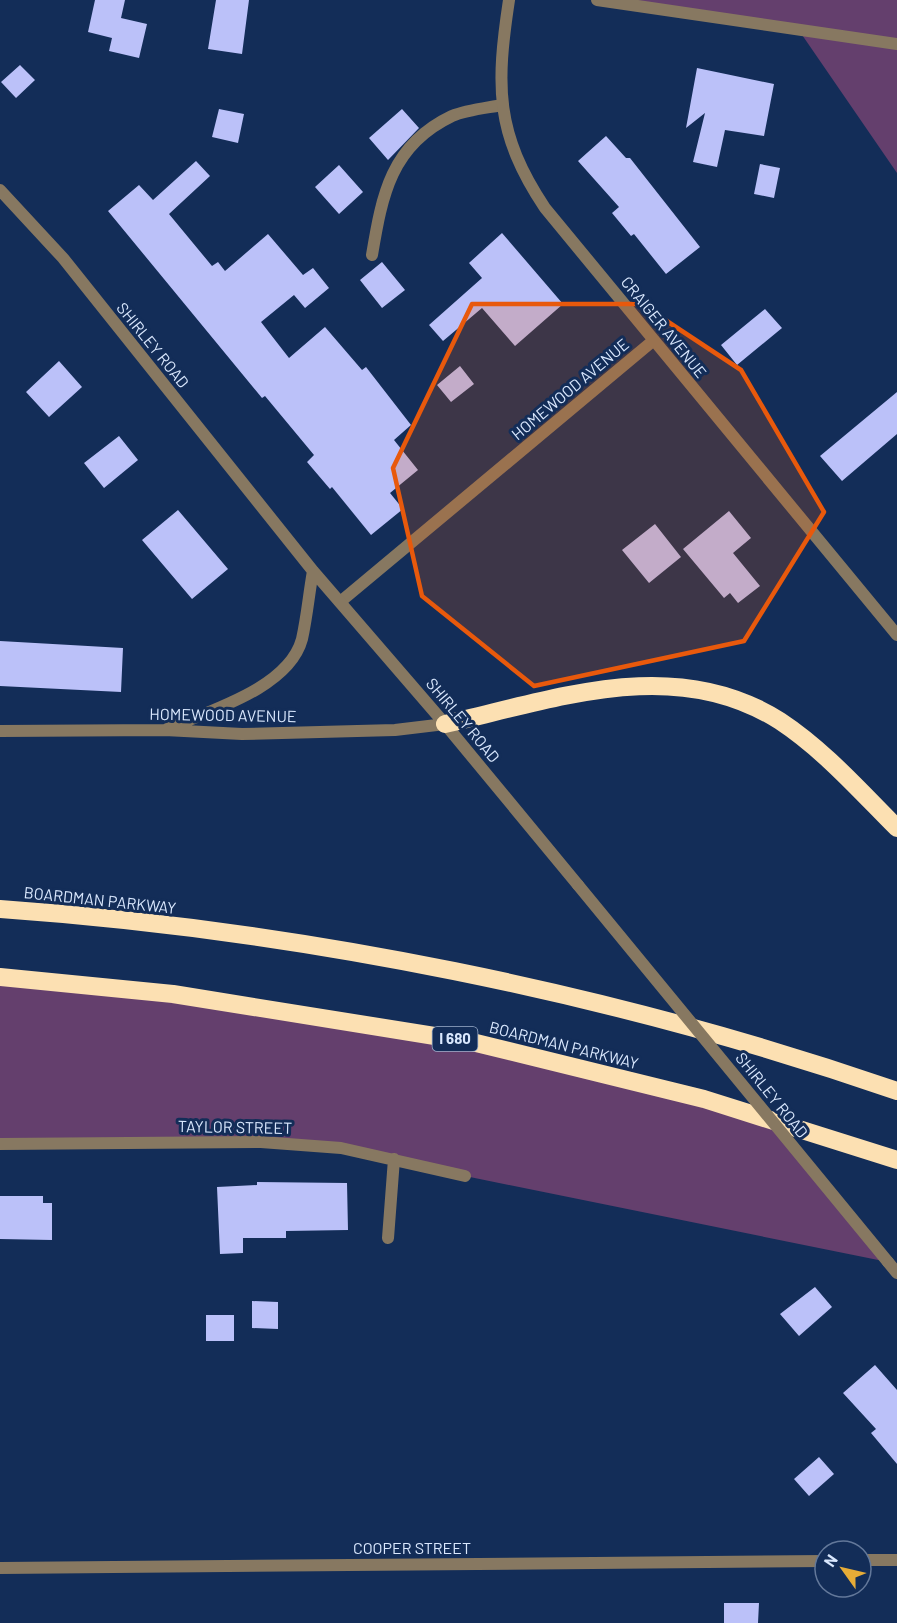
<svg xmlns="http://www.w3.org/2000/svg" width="897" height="1623" font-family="Barlow,sans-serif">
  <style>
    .green { fill: #643f6d }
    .building { fill: #bbc1f9 }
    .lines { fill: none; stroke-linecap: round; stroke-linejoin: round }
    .service { stroke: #877861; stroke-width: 12 }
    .minor { stroke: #877861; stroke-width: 12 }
    .tertiary { stroke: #877861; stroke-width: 12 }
    .motorway { stroke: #fce0b2; stroke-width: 18 }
    .tertiary-bridge { stroke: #877861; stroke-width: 12 }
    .marked { fill: #e8590c; fill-opacity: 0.2; stroke: #e8590c; stroke-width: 4.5; stroke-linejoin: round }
    .labels { text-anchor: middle; stroke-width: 6; stroke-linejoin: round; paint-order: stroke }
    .shield { fill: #132d58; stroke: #9eb0cc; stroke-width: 1.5 }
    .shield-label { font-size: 15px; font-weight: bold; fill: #dae8fe }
    .street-label { font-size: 16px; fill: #dae8fe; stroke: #132d58 }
  </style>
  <rect width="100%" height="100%" fill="#132d58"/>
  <!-- green -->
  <path class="green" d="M 597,0 L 897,0 L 897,173 L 798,29 Z
    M 0,977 L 374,1025 L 767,1119 L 888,1262 L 465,1176 L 341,1148 L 0,1144 Z"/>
  <!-- building -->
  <path class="building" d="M 95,0 L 125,0 L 121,18 L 147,24 L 139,58 L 109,51 L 112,38 L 88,32 Z
    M 216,0 L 249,0 L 242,54 L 208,49 Z
    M 20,65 L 35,80 L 16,98 L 1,82 Z
    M 697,68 L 774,84 L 764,136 L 725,130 L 717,167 L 693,162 L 705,113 L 686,128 Z
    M 219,109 L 244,114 L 238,143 L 212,137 Z
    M 402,109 L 419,128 L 388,160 L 369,138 Z
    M 606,136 L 626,158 L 630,158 L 700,247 L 666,274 L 634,234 L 631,236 L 612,213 L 619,207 L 578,161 Z
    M 196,161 L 210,176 L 169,214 L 212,266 L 218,262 L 225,271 L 268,234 L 303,275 L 313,268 L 329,288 L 305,308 L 294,295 L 261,322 L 289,358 L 325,327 L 362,370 L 366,367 L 411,425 L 394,440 L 418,470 L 390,493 L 403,509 L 371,535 L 332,487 L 330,489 L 307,462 L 314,455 L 265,396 L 262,398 L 108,211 L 139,185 L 153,200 Z
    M 760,164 L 780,168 L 774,198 L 754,194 Z
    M 339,165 L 363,192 L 339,214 L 315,187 Z
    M 502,233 L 563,304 L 515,346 L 482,308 L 443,341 L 429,325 L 482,278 L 469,263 Z
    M 382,262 L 405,290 L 382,308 L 360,280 Z
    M 765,309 L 782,328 L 737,365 L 721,345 Z
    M 59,361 L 82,387 L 49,417 L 26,392 Z
    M 460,366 L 474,384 L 451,402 L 437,385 Z
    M 897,392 L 897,434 L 842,481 L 820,456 Z
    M 119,436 L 138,460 L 104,488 L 84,463 Z
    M 178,510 L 228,569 L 192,599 L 142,540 Z
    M 729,511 L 751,538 L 733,553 L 760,586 L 738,603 L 730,593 L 724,598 L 683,549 Z
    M 655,524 L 681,557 L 649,583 L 622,550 Z
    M 0,641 L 123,648 L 121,692 L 0,686 Z
    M 257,1182 L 347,1183 L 348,1230 L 286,1231 L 286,1238 L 243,1238 L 243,1253 L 220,1254 L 217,1187 L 257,1185 Z
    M 0,1196 L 43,1196 L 43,1203 L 52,1203 L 52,1240 L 0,1239 Z
    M 815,1287 L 832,1307 L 799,1336 L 780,1314 Z
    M 252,1301 L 278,1302 L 278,1329 L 252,1328 Z
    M 206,1315 L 234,1315 L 234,1341 L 206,1341 Z
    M 875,1365 L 897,1390 L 897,1464 L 871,1433 L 876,1429 L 843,1393 Z
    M 819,1457 L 834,1474 L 809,1496 L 794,1479 Z
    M 724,1603 L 759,1603 L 758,1623 L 724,1623 Z"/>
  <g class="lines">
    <!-- service -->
    <path class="service" d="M 372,255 C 382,195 391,145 452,116 C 466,110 486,108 502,105"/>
    <!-- minor -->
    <path class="minor" d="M 509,0 C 496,86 495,133 545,208 L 897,635
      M 340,602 L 654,340
      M 0,1144 L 261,1142 L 341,1148 L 465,1176
      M 388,1238 L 394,1159"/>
    <!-- tertiary -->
    <path class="tertiary" d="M 597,0 L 897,44
      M 0,190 L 63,258 L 313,571 L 445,724 L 578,885
      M 167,729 C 209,711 289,688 302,639 C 307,617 309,593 313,571
      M 0,731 L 165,730 L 242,734 L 395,730 L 445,724
      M 888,1262 L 897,1273
      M 861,1560 L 897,1560
      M 0,1568 L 825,1561"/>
    <!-- motorway -->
    <path class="motorway" d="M 445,724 C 556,699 675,654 780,721 C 824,750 860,791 897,828
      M 0,909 C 299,930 614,993 897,1091
      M 0,977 L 173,994 L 472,1042 L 704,1099 L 897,1160"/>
    <!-- tertiary-bridge -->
    <path class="tertiary-bridge" d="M 578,885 L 888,1262"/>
  </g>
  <!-- marked area -->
  <path class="marked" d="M 472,304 L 641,304 L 741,370 L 824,512 L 744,641 L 534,686 L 422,596 L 393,468 Z"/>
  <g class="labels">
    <!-- shield labels -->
    <rect class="shield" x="432.5" y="1027" width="45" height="24" rx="4.5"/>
    <g class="shield-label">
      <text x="455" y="1044">I 680</text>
    </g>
    <!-- street labels -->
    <g class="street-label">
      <text transform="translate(664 327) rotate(51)" y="6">CRAIGER AVENUE</text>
      <text transform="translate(153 345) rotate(51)" y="6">SHIRLEY ROAD</text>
      <text transform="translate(570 389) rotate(-40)" y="6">HOMEWOOD AVENUE</text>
      <text transform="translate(223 715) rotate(1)" y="6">HOMEWOOD AVENUE</text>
      <text transform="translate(463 720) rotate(50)" y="6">SHIRLEY ROAD</text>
      <text transform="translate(100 900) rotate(6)" y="6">BOARDMAN PARKWAY</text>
      <text transform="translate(564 1045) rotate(14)" y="6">BOARDMAN PARKWAY</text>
      <text transform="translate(772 1095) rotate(51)" y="6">SHIRLEY ROAD</text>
      <text transform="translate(235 1127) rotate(1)" y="6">TAYLOR STREET</text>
      <text x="412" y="1554">COOPER STREET</text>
    </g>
  </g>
  <!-- north arrow -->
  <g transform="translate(843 1569) rotate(304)"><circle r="28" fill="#132d58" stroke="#63789a" stroke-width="1.5"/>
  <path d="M0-4.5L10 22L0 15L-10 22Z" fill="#e7ac37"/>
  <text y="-9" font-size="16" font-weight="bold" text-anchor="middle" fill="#dae8fe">N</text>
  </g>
</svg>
